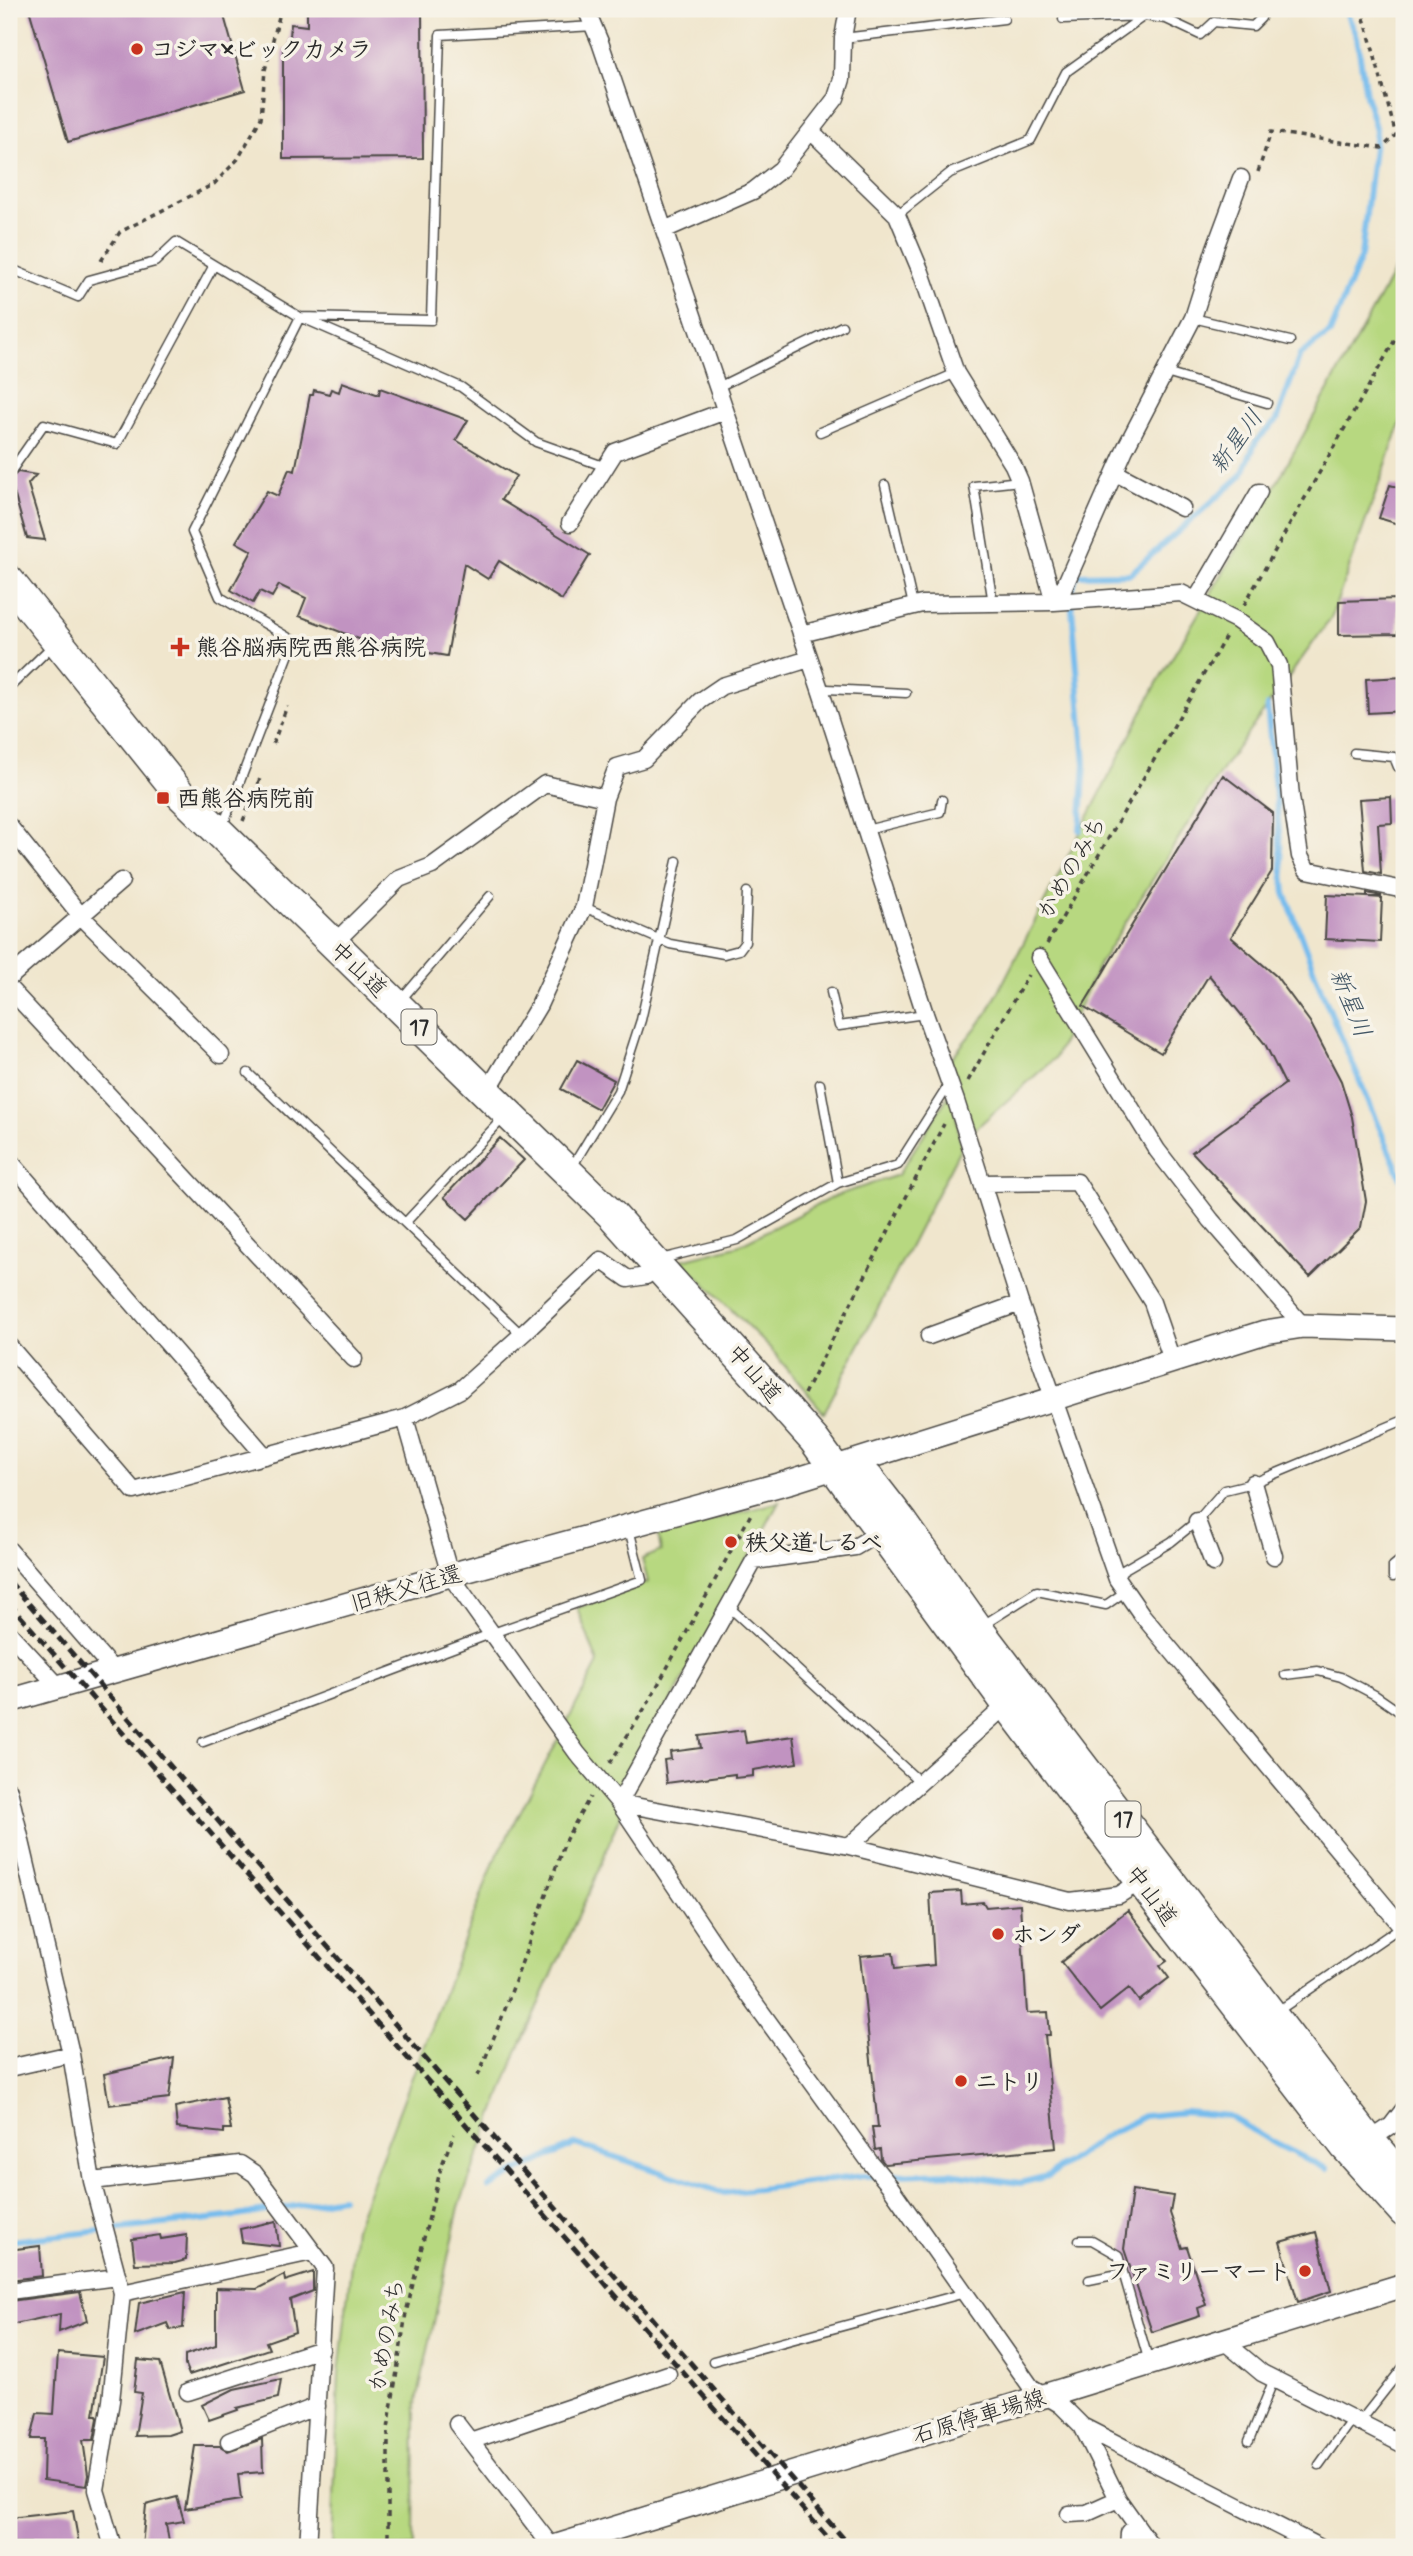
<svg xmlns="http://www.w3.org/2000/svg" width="1413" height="2556" font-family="Mynerve,'Klee One',sans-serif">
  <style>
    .green { fill: #b7d880; stroke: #718256; stroke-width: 2 }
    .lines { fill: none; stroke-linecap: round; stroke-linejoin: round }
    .stream { stroke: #76bced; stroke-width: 6 }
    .building { fill: #c193c1 }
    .lane-casing { stroke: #494743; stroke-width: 11 }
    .street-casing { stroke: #494743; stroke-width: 19 }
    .secondary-casing { stroke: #494743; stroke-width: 26 }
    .highway-casing { stroke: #494743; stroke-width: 33 }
    .path { stroke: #494743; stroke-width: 3.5; stroke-dasharray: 5 5; stroke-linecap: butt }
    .lane { stroke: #fff; stroke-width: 8 }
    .street { stroke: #fff; stroke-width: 16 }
    .secondary { stroke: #fff; stroke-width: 23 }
    .highway { stroke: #fff; stroke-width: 30 }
    .rail { stroke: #2b2b2b; stroke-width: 5; stroke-dasharray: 10 5; stroke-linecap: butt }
    .poi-dot { fill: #c8321e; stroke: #f7f3e8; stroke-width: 2.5 }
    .labels { text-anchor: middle; stroke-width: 7; stroke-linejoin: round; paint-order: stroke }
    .shield { fill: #f7f3e8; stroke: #686764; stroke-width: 2 }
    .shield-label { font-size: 21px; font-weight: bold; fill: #2b2b2b }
    .poi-label { font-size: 23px; font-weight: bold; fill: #2b2b2b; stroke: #f7f3e8; text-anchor: start }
    .street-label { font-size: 23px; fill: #2b2b2b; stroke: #f7f3e8 }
    .water-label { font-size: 24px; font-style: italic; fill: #425665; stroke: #f7f3e8 }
  </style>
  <rect width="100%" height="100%" fill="#f7f3e8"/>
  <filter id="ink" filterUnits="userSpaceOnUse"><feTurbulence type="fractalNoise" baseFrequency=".0143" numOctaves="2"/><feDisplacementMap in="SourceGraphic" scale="14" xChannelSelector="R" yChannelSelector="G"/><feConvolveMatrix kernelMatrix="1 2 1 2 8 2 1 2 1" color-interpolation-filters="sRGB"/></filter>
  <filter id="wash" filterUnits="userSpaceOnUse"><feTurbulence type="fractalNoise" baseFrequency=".00686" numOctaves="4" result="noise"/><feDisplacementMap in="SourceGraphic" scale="28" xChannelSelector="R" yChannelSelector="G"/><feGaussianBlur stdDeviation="1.57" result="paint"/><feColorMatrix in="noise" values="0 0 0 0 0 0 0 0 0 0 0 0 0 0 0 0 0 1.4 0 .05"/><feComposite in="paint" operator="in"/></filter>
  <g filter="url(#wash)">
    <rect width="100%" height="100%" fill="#f0e6cd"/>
    <!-- green -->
    <path class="green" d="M 1404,253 L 1404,414 L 1331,618 L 1225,765 L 1100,963 L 1055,1058 L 974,1130 L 949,1061 L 987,1014 L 1157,683 L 1279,479 Z
      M 952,1090 L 961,1147 L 824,1413 L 770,1348 L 681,1260 L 737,1246 L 835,1196 L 898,1175 Z
      M 779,1502 L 646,1748 L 597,1874 L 517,2052 L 459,2207 L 415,2410 L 414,2547 L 332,2547 L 339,2374 L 355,2227 L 494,1862 L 598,1663 L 577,1608 L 648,1582 L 642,1559 L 661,1551 L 658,1535 Z"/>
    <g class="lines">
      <!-- stream -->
      <path class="stream" d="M 1267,706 L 1285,893 L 1322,992 L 1404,1185
        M 1080,830 L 1085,764 L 1071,596 L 1076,575 L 1130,574 L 1242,475 L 1256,441 L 1277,420 L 1300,355 L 1330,333 L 1361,256 L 1376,131 L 1366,95 L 1357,37 L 1345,9
        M 489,2187 L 520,2170 L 576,2144 L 724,2193 L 863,2176 L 950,2173 L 1020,2183 L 1048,2176 L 1107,2135 L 1144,2116 L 1186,2112 L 1229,2116 L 1276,2144 L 1327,2169
        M 9,2241 L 237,2216 L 341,2198"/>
    </g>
    <g id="blocks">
      <!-- building -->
      <path class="building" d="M 29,9 L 222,9 L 245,90 L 68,142 Z
        M 307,9 L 422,9 L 423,158 L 283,159 L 283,49 L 289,49 L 291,24 L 307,26 Z
        M 342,382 L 379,395 L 380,388 L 468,420 L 456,440 L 516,476 L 501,500 L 590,555 L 562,600 L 499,561 L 488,579 L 464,564 L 447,656 L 377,644 L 377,646 L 299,616 L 306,598 L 279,585 L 272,597 L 260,591 L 253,603 L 231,590 L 252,551 L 236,542 L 267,491 L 278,496 L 289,469 L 295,471 L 310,395 L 313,395 L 314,390 L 329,394 L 331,389 L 339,392 Z
        M 18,472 L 36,475 L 28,484 L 45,540 L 27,538 L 13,489 L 9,489 L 9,480 Z
        M 1390,485 L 1404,489 L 1404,526 L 1379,518 Z
        M 1398,599 L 1398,634 L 1339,635 L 1339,601 Z
        M 1404,677 L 1404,711 L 1368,713 L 1366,679 Z
        M 1223,775 L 1273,813 L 1272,871 L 1231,937 L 1276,976 L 1310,1022 L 1341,1081 L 1352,1117 L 1366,1201 L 1361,1227 L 1310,1277 L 1192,1152 L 1285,1084 L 1265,1044 L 1209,975 L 1161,1053 L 1083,1006 Z
        M 1391,797 L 1392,823 L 1378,824 L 1381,874 L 1365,871 L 1359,799 Z
        M 1367,893 L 1382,896 L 1368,897 L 1382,898 L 1380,942 L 1325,939 L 1327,895 L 1367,897 Z
        M 577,1060 L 614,1080 L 598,1109 L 561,1089 Z
        M 500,1138 L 524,1160 L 468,1219 L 444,1197 Z
        M 744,1730 L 746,1743 L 793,1736 L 797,1763 L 753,1770 L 753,1776 L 735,1778 L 735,1774 L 667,1783 L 664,1760 L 671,1759 L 670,1752 L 701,1748 L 699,1736 Z
        M 961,1891 L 962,1904 L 983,1902 L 986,1907 L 1020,1904 L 1027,2013 L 1048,2012 L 1050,2035 L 1045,2035 L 1056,2148 L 885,2164 L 881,2159 L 880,2149 L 875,2150 L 872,2127 L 878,2127 L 860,1956 L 893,1953 L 895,1969 L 934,1965 L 930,1893 Z
        M 1128,1910 L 1167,1961 L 1160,1966 L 1169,1978 L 1139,2001 L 1129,1988 L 1100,2011 L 1061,1962 Z
        M 174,2058 L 169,2098 L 109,2105 L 104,2074 Z
        M 225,2097 L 231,2129 L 224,2129 L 224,2133 L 177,2128 L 175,2107 Z
        M 1132,2190 L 1173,2196 L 1170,2213 L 1182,2248 L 1187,2247 L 1206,2305 L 1198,2308 L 1200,2316 L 1152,2332 L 1124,2249 Z
        M 276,2221 L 279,2246 L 242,2242 L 240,2229 Z
        M 1316,2232 L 1331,2291 L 1298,2302 L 1280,2242 Z
        M 160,2235 L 161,2239 L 187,2235 L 186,2260 L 175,2263 L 135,2264 L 132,2239 Z
        M 40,2246 L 42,2276 L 9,2280 L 9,2250 Z
        M 313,2272 L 313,2291 L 290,2300 L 295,2332 L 266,2342 L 269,2349 L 189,2375 L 185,2365 L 185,2355 L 216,2345 L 216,2288 L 257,2289 L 284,2275 L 285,2281 Z
        M 80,2292 L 87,2321 L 59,2332 L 60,2314 L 10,2325 L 10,2301 Z
        M 185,2292 L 183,2328 L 170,2330 L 167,2323 L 135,2335 L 139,2303 Z
        M 58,2353 L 103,2357 L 94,2415 L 97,2415 L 98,2418 L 94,2440 L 83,2440 L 88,2475 L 86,2486 L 43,2480 L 44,2439 L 31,2439 L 37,2413 L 54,2414 Z
        M 138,2360 L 160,2362 L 180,2431 L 168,2435 L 135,2436 L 142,2393 L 134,2392 Z
        M 281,2379 L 278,2398 L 237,2408 L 238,2410 L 209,2420 L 202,2405 L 234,2389 Z
        M 262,2439 L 263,2472 L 238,2474 L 241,2500 L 185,2509 L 195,2446 L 220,2446 L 228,2451 Z
        M 177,2497 L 184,2521 L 166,2524 L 170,2547 L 142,2547 L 146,2505 Z
        M 73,2511 L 79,2544 L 31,2547 L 30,2543 L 9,2543 L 9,2518 Z"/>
    </g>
  </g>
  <g filter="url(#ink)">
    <use href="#blocks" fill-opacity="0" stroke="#494743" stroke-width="2"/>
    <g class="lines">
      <defs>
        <path id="lane" d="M 1063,19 L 1144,16 L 1166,19 L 1200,35 L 1214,22 L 1253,26 L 1261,18 L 1262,9
          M 843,38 L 1004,19
          M 897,215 L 950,173 L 1031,140 L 1066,72 L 1144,16
          M 9,268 L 78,297 L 89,280 L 155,262 L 176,242 L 300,317 L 461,387 L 536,442 L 606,467
          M 1193,318 L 1290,341
          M 1166,373 L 1267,403
          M 716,388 L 842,326
          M 820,432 L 956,373
          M 9,474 L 44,424 L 117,444 L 214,265
          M 885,485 L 913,605
          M 993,603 L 974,486 L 1020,481
          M 9,688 L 52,646
          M 821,692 L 827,689 L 906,693
          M 1354,753 L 1394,757 L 1398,767 L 1404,768
          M 222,828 L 294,641 L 220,597 L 192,532 L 300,317 L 431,320 L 440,35 L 594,26
          M 866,830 L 940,812 L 942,800
          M 584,907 L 670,944 L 724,954 L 739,950 L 745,942 L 747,892
          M 831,992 L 839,1026 L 925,1014
          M 401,1000 L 490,896
          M 248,1073 L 522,1335
          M 572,1167 L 618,1091 L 641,1020 L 677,861
          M 838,1183 L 898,1165 L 950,1083
          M 405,1223 L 503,1118
          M 661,1259 L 737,1240 L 838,1183 L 820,1084
          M 1393,1577 L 1393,1566 L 1404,1557
          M 1117,1579 L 1123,1570 L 1171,1542 L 1197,1521 L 1224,1490 L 1253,1483 L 1404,1420
          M 729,1607 L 920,1782
          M 983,1625 L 1037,1591 L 1106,1605 L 1126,1591
          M 1285,1675 L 1318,1671 L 1341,1677 L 1375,1695 L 1404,1715
          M 203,1742 L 493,1633 L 642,1580 L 629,1529
          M 1278,2011 L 1402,1926
          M 1079,2240 L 1092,2240 L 1118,2255 L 1149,2362
          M 1089,2280 L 1123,2273
          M 713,2361 L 965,2293
          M 1359,2423 L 1404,2366
          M 1249,2441 L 1274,2379
          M 1319,2465 L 1352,2419"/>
        <path id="street" d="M 586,9 L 600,42 L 821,692 L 925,1014 L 956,1101 L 1020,1303 L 1117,1579 L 1142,1615 L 1404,1929
          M 811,131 L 897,215 L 921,272 L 956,373 L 1013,465 L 1020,481 L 1054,602
          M 664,230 L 753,191 L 781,169 L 836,98 L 842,79 L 843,38 L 848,9
          M 1116,473 L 1182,508
          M 570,523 L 615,452 L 725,411
          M 1196,600 L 1259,492
          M 1058,601 L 1125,449 L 1193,318 L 1215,248 L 1241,178
          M 801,634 L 922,604 L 1054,602 L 1181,593 L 1236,620 L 1267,642 L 1279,665 L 1291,797 L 1300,856 L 1307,870 L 1404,890
          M 9,826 L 81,916 L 221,1055
          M 333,944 L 399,879 L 432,866 L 545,784 L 605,798
          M 1039,958 L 1157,1150 L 1211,1220 L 1303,1326
          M 9,978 L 121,881
          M 9,988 L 354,1359
          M 485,1090 L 494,1080 L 539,1005 L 584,907 L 605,798 L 617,767 L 644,759 L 700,701 L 722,686 L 809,659
          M 9,1160 L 265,1456
          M 982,1183 L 1077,1182 L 1152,1302 L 1172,1360
          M 929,1336 L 1020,1303
          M 9,1346 L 134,1491 L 405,1418 L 460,1390 L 527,1330 L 601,1260 L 628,1279 L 646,1276 L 660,1265
          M 405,1418 L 450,1575 L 577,1753 L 619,1803 L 741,1984 L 869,2161 L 889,2185 L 1031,2387 L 1061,2405 L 1082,2426 L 1118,2499 L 1152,2547
          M 1253,1483 L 1274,1556
          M 1197,1521 L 1213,1563
          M 882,1531 L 855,1547 L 754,1561 L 619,1803 L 849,1846 L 1070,1901 L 1119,1895 L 1141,1881
          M 9,1550 L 114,1671
          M 9,1633 L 59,1687
          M 9,1790 L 71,2054 L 92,2181 L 122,2293 L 111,2401 L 96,2490 L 113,2547
          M 849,1846 L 1011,1701
          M 9,2068 L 71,2054
          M 1370,2140 L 1391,2126 L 1404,2109
          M 92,2181 L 240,2164 L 255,2174 L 325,2268 L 308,2547
          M 9,2291 L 117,2277
          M 122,2293 L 312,2252
          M 1225,2342 L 1262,2373 L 1404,2445
          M 188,2392 L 321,2349
          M 457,2424 L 552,2547
          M 1082,2426 L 1319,2547
          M 229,2441 L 317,2406
          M 470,2441 L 668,2374
          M 1069,2514 L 1087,2513 L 1118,2499
          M 1128,2547 L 1129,2533 L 1135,2526"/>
        <path id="secondary" d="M 9,1701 L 450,1575 L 789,1482 L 1265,1332 L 1303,1326 L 1404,1329
          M 554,2547 L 1404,2285"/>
        <path id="highway" d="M 9,581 L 180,794 L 612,1215 L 814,1440 L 1007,1704 L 1141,1881 L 1345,2146 L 1404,2212
          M 840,1468 L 868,1478 L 903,1523 L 978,1629 L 1272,2015 L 1364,2134 L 1404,2181"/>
      </defs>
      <!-- lane casing -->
      <use href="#lane" class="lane-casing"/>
      <!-- street casing -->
      <use href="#street" class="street-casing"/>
      <!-- secondary casing -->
      <use href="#secondary" class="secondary-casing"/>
      <!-- highway casing -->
      <use href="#highway" class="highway-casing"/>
      <!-- path -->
      <path class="path" d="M 1258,172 L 1271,132 L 1382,148 L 1396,135 L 1366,24 L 1360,9
        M 101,261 L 120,232 L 214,184 L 238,159 L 261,118 L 265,70 L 281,9
        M 1244,605 L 1404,324
        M 273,744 L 287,706
        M 243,821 L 261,776
        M 1047,944 L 1226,636
        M 968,1081 L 1028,975
        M 804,1394 L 944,1124
        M 610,1763 L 648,1703 L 751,1514
        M 478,2076 L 503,2015 L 566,1839 L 590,1797
        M 388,2547 L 388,2429 L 406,2313 L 441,2167 L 454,2134"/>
      <!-- lane -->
      <use href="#lane" class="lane"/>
      <!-- street -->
      <use href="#street" class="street"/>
      <!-- secondary -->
      <use href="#secondary" class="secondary"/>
      <!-- highway -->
      <use href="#highway" class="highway"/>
      <!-- rail -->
      <path class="rail" d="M 9,1581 L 851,2547
        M 9,1603 L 836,2547"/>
    </g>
  </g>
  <!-- markers -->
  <g class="poi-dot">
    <circle cx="137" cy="49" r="7"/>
    <path d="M176.5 636.5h7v7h7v7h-7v7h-7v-7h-7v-7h7z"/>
    <rect x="156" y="791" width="14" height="14" rx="3.5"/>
    <circle cx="731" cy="1542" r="7"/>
    <circle cx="998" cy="1934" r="7"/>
    <circle cx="961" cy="2081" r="7"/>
    <circle cx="1305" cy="2271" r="7"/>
  </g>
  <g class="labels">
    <!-- shield labels -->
    <g class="shield">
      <rect x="401.5" y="1009.5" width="35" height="35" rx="5"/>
      <rect x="1105.5" y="1801.5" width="35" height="35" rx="5"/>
    </g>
    <g class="shield-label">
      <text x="419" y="1034">17</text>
      <text x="1123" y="1826">17</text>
    </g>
    <!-- poi labels -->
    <g class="poi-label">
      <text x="151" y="57">コジマ×ビックカメラ</text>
      <text x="196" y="655">熊谷脳病院西熊谷病院</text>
      <text x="177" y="806">西熊谷病院前</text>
      <text x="745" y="1550">秩父道しるべ</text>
      <text x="1012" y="1942">ホンダ</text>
      <text x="975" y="2089">ニトリ</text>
      <text x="1291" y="2279" text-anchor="end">ファミリーマート</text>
    </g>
    <!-- street labels -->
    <g class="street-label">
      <text transform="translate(1071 867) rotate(-60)" y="8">かめのみち</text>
      <text transform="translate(359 969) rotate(44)" y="8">中山道</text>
      <text transform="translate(755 1373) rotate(49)" y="8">中山道</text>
      <text transform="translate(406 1588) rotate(-16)" y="8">旧秩父往還</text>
      <text transform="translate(1152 1895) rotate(53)" y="8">中山道</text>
      <text transform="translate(386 2335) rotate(-80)" y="8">かめのみち</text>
      <text transform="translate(979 2416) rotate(-17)" y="8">石原停車場線</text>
    </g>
    <!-- water labels -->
    <g class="water-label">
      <text transform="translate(1236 441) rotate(-54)" y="8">新星川</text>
      <text transform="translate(1351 1003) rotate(68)" y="8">新星川</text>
    </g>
  </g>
  <!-- margin -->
  <rect width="1413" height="2556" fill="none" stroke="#f7f3e8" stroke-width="35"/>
</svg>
